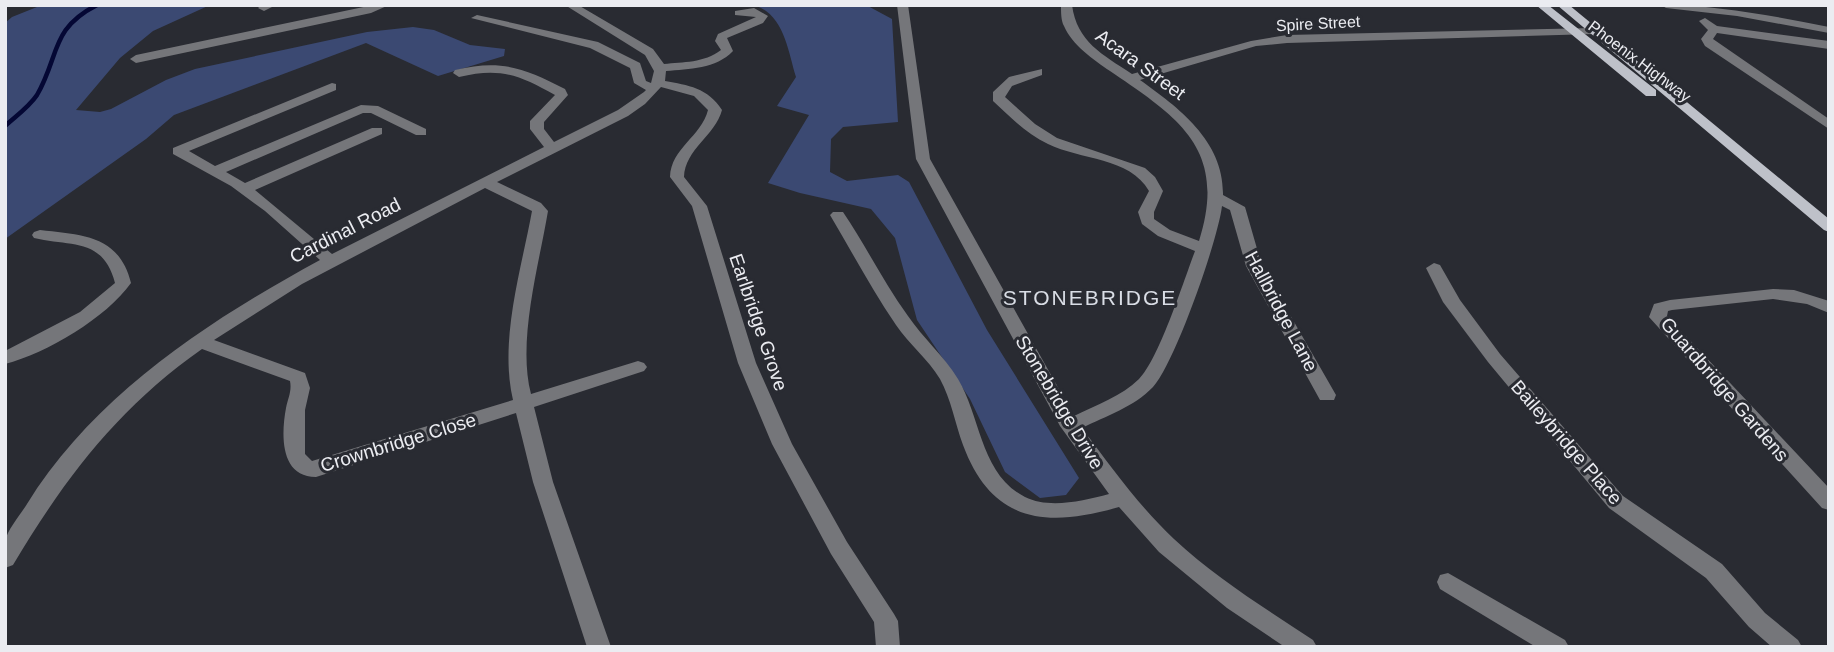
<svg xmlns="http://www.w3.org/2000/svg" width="1834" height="652" font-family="Helvetica,sans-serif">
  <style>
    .green { fill: #3b4972 }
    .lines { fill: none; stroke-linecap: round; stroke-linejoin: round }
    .stream { stroke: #040734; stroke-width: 4.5 }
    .minor { fill: #75767a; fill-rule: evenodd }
    .major { fill: #bec1c9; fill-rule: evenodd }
    .labels { text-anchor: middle; stroke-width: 6; stroke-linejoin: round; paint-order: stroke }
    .far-street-label { font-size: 16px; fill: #ebecf1; stroke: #292b32 }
    .street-label { font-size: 19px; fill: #ebecf1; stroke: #292b32 }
    .neighbourhood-label { font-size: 21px; letter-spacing: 2px; fill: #d9dde5; stroke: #292b32 }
  </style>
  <rect width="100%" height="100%" fill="#292b32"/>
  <!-- green -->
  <path class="green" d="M 42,5 L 210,5 L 153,31 L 120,58 L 76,110 L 100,112 L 111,109 L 166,80 L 195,69 L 367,32 L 413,27 L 434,30 L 470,45 L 505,49 L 504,56 L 438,76 L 366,43 L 174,115 L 146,139 L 5,239 L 5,23 L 12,17 Z
    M 753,5 L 866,5 L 892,19 L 898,122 L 843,127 L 831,139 L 830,172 L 847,181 L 898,175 L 909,182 L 987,330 L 1079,478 L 1066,495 L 1040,498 L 1005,472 L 970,399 L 917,320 L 895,238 L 871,209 L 800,193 L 768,183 L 809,115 L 777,106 L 796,77 C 788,51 784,13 753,5 Z"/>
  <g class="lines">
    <!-- stream -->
    <path class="stream" d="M 5,126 C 16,116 29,107 37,95 C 60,55 50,29 97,5"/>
    <!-- minor -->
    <path class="minor" d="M 276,5 L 264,11 L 258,8 L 261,5 Z
      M 373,5 L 389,5 L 371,13 L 136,63 L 130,59 L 136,55 Z
      M 565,5 L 578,5 L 653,49 L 664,64 C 683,62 704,63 721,50 L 715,41 L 718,34 L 756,17 L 735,15 L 735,11 L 754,8 L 768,16 L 763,23 L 727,38 L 733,51 C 716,69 689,69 666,71 L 665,81 C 688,85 708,88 722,110 C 715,136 685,149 684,177 L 707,206 L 756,363 L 792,444 L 847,542 L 894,614 L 898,621 L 900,647 L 876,647 L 874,622 L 831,554 L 772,444 L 738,363 L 692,206 L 670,177 C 671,148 701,137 708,110 L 694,96 L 661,87 L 645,104 L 628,116 L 497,182 L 541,203 L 548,211 C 539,265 517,341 531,394 L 638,361 L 644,363 L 647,367 L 644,371 L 534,407 L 553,482 L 611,647 L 587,647 L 533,482 L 516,413 L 316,477 C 280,477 281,435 286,408 C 288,398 292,391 290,381 L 202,349 C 118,408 65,478 13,565 L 5,568 C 5,560 4,549 5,541 C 8,529 20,515 27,504 C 95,394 210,320 320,260 L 265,211 L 231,186 L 173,154 L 173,148 L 332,83 L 336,84 L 336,90 L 189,151 L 215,166 L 361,105 L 378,106 L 426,129 L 426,135 L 416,135 L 371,113 L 363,113 L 226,172 L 245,183 L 372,128 L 382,128 L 382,134 L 255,190 L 332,254 L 544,147 L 530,129 L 530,121 L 555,95 C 519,75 500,67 459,77 L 453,73 L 455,70 C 501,59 524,68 565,89 L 568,95 L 544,122 L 544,129 L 554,142 L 618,110 L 644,92 L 646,90 L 634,83 L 630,68 L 590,48 L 471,18 L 477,15 L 598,42 L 640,63 L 646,81 L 651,83 L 654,71 L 645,55 ZM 485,188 L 532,211 C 521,271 499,340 513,400 L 312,461 L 305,454 L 305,410 L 310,388 L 305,373 L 214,340 L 302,284 Z
      M 897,5 L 908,5 L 930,159 L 1074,416 C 1096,405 1122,396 1139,379 C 1159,359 1184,280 1195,251 L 1158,236 L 1142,224 L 1138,212 L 1149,191 C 1130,157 1080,160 1048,144 C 1027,134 1010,117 993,101 L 993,92 L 1009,77 L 1042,69 L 1042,75 L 1012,86 L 1005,97 L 1035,124 L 1057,138 L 1145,168 L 1155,177 L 1163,191 L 1154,212 L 1154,219 L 1170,230 L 1199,241 C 1228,149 1179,118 1110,71 C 1094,60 1072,45 1064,26 C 1061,21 1061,12 1061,5 L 1072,5 C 1077,42 1102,54 1132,74 L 1251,41 L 1287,35 L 1594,28 L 1600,31 L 1594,34 L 1287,43 L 1256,46 L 1140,80 C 1179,108 1224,141 1223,195 L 1245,207 L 1262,266 L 1336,395 L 1334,400 L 1320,400 L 1246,266 L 1230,210 L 1222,206 C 1218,240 1175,363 1153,387 C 1134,407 1106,416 1082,428 C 1111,467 1139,506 1174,539 C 1216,578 1266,609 1313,640 L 1317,647 L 1285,647 L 1227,608 L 1159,552 L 1119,507 C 1046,528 992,523 963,445 C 955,423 951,399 940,379 C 928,359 909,344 896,325 C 872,290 852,252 830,215 L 833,212 L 843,212 C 866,246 884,283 908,316 C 923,338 944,356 958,379 C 981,417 980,474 1025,497 C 1049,509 1083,501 1109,494 L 1060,426 L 916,159 Z
      M 1661,5 C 1718,5 1773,16 1829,27 L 1829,33 L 1737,16 L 1666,8 Z
      M 1705,18 L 1717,26 L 1829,41 L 1829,49 L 1717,33 L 1713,39 L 1829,119 L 1829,129 L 1705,46 L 1701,39 L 1708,30 L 1699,21 Z
      M 40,230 C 83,235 119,235 131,283 C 106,318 47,353 5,364 L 5,351 L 80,312 L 115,283 C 103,237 71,247 34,238 L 32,235 L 34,232 Z
      M 1434,263 L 1440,265 L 1460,300 L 1500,354 L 1623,496 L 1722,564 L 1765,613 L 1798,640 L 1802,647 L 1772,647 L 1749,627 L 1706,578 L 1609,508 L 1488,362 L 1443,302 L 1426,268 Z
      M 1773,289 L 1794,290 L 1829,301 L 1829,313 L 1807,304 L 1773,299 L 1672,310 L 1668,311 L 1667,316 L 1829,488 L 1829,510 L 1822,508 L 1649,317 L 1654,304 L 1670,300 Z
      M 1448,573 L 1565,640 L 1569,647 L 1536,647 L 1440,589 L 1437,582 L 1440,575 Z"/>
    <!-- major -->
    <path class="major" d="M 1536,5 L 1548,5 L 1656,90 L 1656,96 L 1646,96 Z
      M 1557,5 L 1569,5 L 1829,219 L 1829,232 L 1824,230 Z"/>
  </g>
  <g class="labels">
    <!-- far-street labels -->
    <g class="far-street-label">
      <text transform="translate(1318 23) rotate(-3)" y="6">Spire Street</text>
      <text transform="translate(1640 61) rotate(37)" y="6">Phoenix Highway</text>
    </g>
    <!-- street labels -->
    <g class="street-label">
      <text transform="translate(1141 64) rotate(36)" y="7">Acara Street</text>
      <text transform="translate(345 230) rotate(-27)" y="7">Cardinal Road</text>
      <text transform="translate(1282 311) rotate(62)" y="7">Hallbridge Lane</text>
      <text transform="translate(759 322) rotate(71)" y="7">Earlbridge Grove</text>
      <text transform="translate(1725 389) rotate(49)" y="7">Guardbridge Gardens</text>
      <text transform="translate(1060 402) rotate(59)" y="7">Stonebridge Drive</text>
      <text transform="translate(398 442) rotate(-17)" y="7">Crownbridge Close</text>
      <text transform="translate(1567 442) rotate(49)" y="7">Baileybridge Place</text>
    </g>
    <!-- neighbourhood labels -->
    <g class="neighbourhood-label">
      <text x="1090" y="305">STONEBRIDGE</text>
    </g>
  </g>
  <!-- border -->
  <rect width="1834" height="652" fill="none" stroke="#ebecf1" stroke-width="14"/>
</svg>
